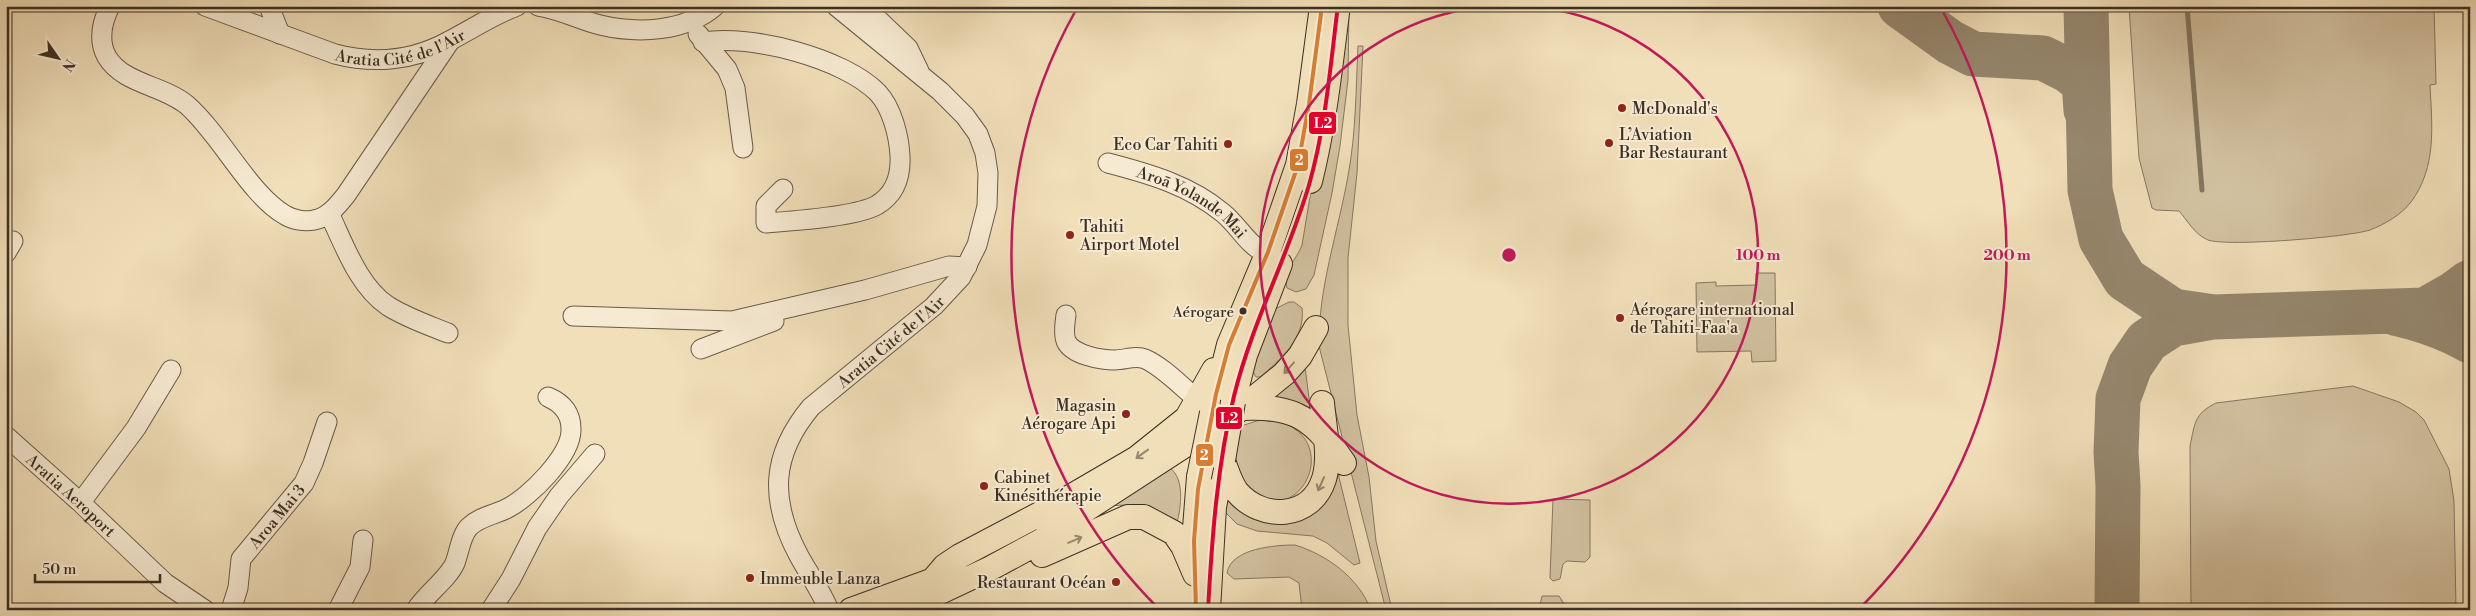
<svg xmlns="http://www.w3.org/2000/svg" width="2476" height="616" font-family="'Libre Bodoni',serif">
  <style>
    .green { fill: #d2c1a0; stroke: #877862 }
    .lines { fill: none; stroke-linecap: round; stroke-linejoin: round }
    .stream { stroke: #83755e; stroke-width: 5 }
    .taxiway { stroke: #96876e; stroke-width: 45 }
    .minor-casing { stroke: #695b48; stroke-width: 21 }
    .major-casing { stroke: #3c2f23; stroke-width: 26 }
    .minor { stroke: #f6ead2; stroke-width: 19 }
    .major { stroke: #f1dfb9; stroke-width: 24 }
    .major-bridge-casing { stroke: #3c2f23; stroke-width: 26; stroke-linecap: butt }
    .major-bridge { stroke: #f1dfb9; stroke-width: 24 }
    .bus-1-casing { stroke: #f6ead2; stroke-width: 8 }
    .bus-2-casing { stroke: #f6ead2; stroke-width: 8 }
    .bus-1 { stroke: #d87e32; stroke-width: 4 }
    .bus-2 { stroke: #e4002b; stroke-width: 4 }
    .oneway { stroke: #96876e }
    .ring { fill: none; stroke: #c2185b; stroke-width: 2.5 }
    .poi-dot { fill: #8f2418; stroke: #f6ead2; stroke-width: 2 }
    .bus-dot { fill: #3c2f23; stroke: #f6ead2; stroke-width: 2 }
    .labels { text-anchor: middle; stroke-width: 4; stroke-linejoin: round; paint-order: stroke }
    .bus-label { font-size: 15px; fill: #3c2f23; stroke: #f6ead2; text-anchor: end }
    .street-label { font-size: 16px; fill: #3c2f23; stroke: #f6ead2 }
    .poi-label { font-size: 16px; fill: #3c2f23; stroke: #f6ead2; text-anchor: start }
    .centre { fill: #c2185b; stroke: #f6ead2; stroke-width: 2.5 }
    .ring-label { font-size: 15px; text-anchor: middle; font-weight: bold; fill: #c2185b; stroke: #f6ead2; stroke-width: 4; stroke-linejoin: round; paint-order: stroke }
    .line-badge { stroke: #f6ead2; stroke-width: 2 }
    .badge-label { font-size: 14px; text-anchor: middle; font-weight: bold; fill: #fff }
  </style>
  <rect width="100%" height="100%" fill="#f1dfb9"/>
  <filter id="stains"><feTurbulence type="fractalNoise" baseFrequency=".004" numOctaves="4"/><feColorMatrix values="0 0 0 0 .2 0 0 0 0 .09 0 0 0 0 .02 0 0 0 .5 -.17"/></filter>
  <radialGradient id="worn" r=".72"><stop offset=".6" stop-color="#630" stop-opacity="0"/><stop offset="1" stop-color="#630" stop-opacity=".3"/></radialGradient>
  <!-- green -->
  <path class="green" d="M 1338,6 L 1349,6 L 1348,80 L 1340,146 L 1332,193 L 1314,275 L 1306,289 L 1296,292 L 1287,288 C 1283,269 1296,261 1302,245 L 1330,77 Z
    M 2129,6 L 2434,6 L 2436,84 L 2430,85 C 2432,126 2437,167 2411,202 C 2401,215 2385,224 2370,230 C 2349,237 2227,247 2208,240 C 2194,234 2188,221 2179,211 L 2156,210 L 2152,208 L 2139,158 Z
    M 1358,46 L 1363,46 L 1357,173 L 1348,258 L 1348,325 L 1357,415 L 1369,477 L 1376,541 L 1392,610 L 1386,610 L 1319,346 C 1318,289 1338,232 1348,176 C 1356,133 1356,89 1358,46 Z
    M 1756,273 L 1775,273 L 1776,361 L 1752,362 L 1751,351 L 1697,352 L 1696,283 L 1716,282 L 1716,286 L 1756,285 Z
    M 1289,302 L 1294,302 L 1302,308 C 1306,338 1280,360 1260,377 L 1256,377 L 1252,370 L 1269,312 Z
    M 1304,359 L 1311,414 L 1258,400 Z
    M 2353,386 L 2399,402 L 2416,412 L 2424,420 L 2449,469 L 2454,501 L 2456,610 L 2191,610 L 2190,446 C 2195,423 2194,414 2216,403 Z
    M 1263,419 C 1341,425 1312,515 1264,499 C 1260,497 1252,496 1249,494 C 1242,488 1238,475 1233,467 L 1239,430 L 1244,425 Z
    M 1336,465 L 1360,563 L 1354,565 L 1327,543 L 1313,536 L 1257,531 L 1237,524 L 1213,500 L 1218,485 L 1282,517 Z
    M 1170,468 C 1185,479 1181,507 1177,523 C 1150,511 1134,501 1104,507 Z
    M 1553,499 L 1590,500 L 1590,557 L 1585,562 L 1567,561 L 1563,564 L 1560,579 L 1553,581 L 1550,578 Z
    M 1295,545 C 1327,555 1358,577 1371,610 L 1302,610 L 1299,583 L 1289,577 L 1234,579 L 1227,573 C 1231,548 1276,545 1295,545 Z
    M 1542,596 L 1559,596 L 1568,610 L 1539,610 Z"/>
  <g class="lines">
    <!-- stream -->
    <path class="stream" d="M 2187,6 L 2202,190"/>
    <!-- taxiway -->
    <path class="taxiway" d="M 1900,6 L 1950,42 L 1973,54 L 2043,58 L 2069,71 L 2084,83 L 2086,110
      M 2086,6 L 2090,190 L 2101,239 L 2125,279 L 2173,311 L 2214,317 L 2425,310 L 2455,293 L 2470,282
      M 2395,313 C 2421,319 2446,327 2470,341
      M 2117,610 L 2118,486 L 2116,452 L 2118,399 L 2130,366 L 2147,341 L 2173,324 L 2212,317"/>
    <defs>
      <g id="minor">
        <path d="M 110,6 C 102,22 98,41 107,57 C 123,84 163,85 187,105 C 221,135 249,194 285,215 C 293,220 305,222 314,220 C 328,218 338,205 346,195 L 450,41"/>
        <path id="s1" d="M 205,6 L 335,54 C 373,64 413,61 449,41 C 472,29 493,15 517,6"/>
        <path d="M 269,6 L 280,34"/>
        <path d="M 538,6 C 560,9 579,20 600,25 C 638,34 685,32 715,6"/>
        <path d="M 864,6 L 908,48 L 919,71"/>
        <path d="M 698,34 L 727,69 L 735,88 L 743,148"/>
        <path d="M 703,42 C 750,34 844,58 878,93 C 892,108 899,136 900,156 C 901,176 895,194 877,205 C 856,217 792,221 766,223 L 766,206 L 783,189"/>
        <path id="s2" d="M 1108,163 C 1150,174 1189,185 1223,213 C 1239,226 1248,246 1267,254"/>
        <path d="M 329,213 C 344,244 358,286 388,306 C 407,318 428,325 448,333"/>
        <path d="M 6,253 L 13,241"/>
        <path d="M 1066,315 C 1065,323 1063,333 1066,341 C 1072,355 1101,360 1115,360 C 1125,360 1135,355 1145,359 C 1162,366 1183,388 1197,399"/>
        <path d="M 573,316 L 732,321 L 865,290 L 949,266 L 967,267"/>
        <path d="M 701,349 L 774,321"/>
        <path id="s3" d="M 6,436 L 81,503 L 165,583 L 205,610"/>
        <path d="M 81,502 L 136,428 L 171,370"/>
        <path id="s4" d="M 231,610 L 238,588 L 241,559 L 304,483 L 313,463 L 327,422"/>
        <path d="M 338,610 L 360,567 L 363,540"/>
        <path d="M 416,610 C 426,594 448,579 455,563 C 459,553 461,535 469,527 C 479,517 494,515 506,509 C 529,498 572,455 571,429 C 571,413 562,403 548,397"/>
        <path d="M 491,610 L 511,579 L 537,528 L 559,496 L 595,454"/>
        <path id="s5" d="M 829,610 C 821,591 809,574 799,556 C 769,500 771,455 811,407 L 934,306 L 961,277 L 977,245 L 987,206 L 988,173 L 985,153 L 978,134 L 965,116 L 940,91 L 836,6"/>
      </g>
      <path id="major" d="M 1310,181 C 1324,125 1330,69 1337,13 L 1335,6
        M 1233,402 L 1245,355 L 1280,264
        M 1242,408 C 1297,405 1314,420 1344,463
        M 1212,413 L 1229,345 L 1268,252 L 1298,165 L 1309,104 L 1322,6
        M 1223,461 C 1227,471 1230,483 1237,492 C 1262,521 1311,520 1324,479 C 1331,456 1324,426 1322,403
        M 1042,555 L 1128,517 L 1144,517 L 1174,533 L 1183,546 L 1195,574
        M 1195,565 L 1194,541 L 1199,477
        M 933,580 L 945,566 L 960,556 L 1053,507 L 1137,458 L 1187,418 L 1214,370
        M 851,610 L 931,581
        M 902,610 L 991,568 L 1041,541 L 1085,510 L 1242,408 L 1284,374 L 1300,356 L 1316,328
        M 1208,610 L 1214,507 L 1223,460"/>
    </defs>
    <!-- minor casing -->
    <use href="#minor" class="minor-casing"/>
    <!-- major casing -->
    <use href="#major" class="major-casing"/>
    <!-- minor -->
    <use href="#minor" class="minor"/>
    <!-- major -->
    <use href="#major" class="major"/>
    <defs>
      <path id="major-bridge" d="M 1223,460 L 1233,402
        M 1199,477 L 1212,413"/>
    </defs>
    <!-- major-bridge casing -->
    <use href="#major-bridge" class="major-bridge-casing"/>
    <!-- major-bridge -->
    <use href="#major-bridge" class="major-bridge"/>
    <defs>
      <path id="bus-1" d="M 1196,610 L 1194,541 L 1198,489 L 1216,394 L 1229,345 L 1268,252 L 1298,165 L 1309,104 L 1322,6"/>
      <path id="bus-2" d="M 1208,610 C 1212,538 1217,466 1234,396 C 1252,323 1288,256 1309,185 C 1325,129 1330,71 1337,13 L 1335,6"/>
    </defs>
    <!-- bus-1 casing -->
    <use href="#bus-1" class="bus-1-casing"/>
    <!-- bus-2 casing -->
    <use href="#bus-2" class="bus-2-casing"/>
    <!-- bus-1 -->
    <use href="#bus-1" class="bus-1"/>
    <!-- bus-2 -->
    <use href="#bus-2" class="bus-2"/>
  </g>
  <!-- one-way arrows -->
  <defs><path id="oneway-shaft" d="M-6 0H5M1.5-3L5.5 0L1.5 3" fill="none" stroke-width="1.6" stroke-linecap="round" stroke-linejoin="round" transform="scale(1.25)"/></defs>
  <g class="oneway">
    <use href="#oneway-shaft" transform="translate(1289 368) rotate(132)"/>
    <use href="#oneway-shaft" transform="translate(1142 454) rotate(144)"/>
    <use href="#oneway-shaft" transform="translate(1321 484) rotate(114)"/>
    <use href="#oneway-shaft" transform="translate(1075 540) rotate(-23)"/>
  </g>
  <!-- distance rings -->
  <g class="ring">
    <path d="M1522 6A249 249 0 1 1 1496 6"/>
    <path d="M1157 607A498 498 0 0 1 1076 10M1942 10A498 498 0 0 1 1861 607"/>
  </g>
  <!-- markers -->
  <g class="poi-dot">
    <circle cx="1622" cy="108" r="5"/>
    <circle cx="1609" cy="143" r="5"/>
    <circle cx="1228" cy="144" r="5"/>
    <circle cx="1070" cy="235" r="5"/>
    <circle cx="1620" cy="318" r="5"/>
    <circle cx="1126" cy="414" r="5"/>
    <circle cx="984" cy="486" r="5"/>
    <circle cx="750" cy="578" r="5"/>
    <circle cx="1116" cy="582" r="5"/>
  </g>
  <circle class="bus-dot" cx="1243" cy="311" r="4.5"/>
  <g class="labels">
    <!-- bus labels -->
    <g class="bus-label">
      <text x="1234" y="317">Aérogare</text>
    </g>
    <!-- street labels -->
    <g class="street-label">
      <text dy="6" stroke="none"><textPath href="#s1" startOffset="206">Aratia Cité de l'Air</textPath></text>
      <text dy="6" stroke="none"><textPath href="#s2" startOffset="94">Aroā Yolande Mai</textPath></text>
      <text dy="6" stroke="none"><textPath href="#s5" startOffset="326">Aratia Cité de l'Air</textPath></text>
      <text dy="6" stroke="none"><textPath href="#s3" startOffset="88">Aratia Aeroport</textPath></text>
      <text dy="6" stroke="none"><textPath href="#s4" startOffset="108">Aroa Mai 3</textPath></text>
    </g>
    <!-- poi labels -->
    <g class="poi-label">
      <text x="1632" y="114">McDonald's</text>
      <text x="1619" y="140">L’Aviation<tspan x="1619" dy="18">Bar Restaurant</tspan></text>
      <text x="1218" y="150" text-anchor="end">Eco Car Tahiti</text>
      <text x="1080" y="232">Tahiti<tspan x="1080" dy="18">Airport Motel</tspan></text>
      <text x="1630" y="315">Aérogare international<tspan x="1630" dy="18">de Tahiti-Faa'a</tspan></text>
      <text x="1116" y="411" text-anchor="end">Magasin<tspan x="1116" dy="18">Aérogare Api</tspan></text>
      <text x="994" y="483">Cabinet<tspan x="994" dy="18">Kinésithérapie</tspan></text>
      <text x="760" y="584">Immeuble Lanza</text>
      <text x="1106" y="588" text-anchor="end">Restaurant Océan</text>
    </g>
  </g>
  <circle cx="1509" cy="255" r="8" class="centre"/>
  <g class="ring-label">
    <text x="1758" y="260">100 m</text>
    <text x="2007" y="260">200 m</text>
  </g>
  <g class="line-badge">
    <rect x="1308" y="111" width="29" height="24" rx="5" fill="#e4002b"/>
    <rect x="1289" y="148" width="20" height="24" rx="5" fill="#d87e32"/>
    <rect x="1215" y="406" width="28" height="24" rx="5" fill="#e4002b"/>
    <rect x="1195" y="443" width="19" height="24" rx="5" fill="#d87e32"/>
  </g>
  <g class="badge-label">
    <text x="1323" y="128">L2</text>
    <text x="1299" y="165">2</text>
    <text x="1229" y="423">L2</text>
    <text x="1204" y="460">2</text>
  </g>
  <!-- margin -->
  <rect width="2476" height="616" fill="none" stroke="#f1dfb9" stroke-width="25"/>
  <rect x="8" y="8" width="2461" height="601" fill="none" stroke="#3c2f23" stroke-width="2.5"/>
  <rect x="12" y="12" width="2451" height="591" fill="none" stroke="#3c2f23"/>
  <!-- north arrow -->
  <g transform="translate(58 58) rotate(124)" stroke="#f6ead2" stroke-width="4" paint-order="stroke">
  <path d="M0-4L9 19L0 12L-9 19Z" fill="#3c2f23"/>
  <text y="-8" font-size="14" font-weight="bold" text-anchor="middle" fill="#3c2f23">N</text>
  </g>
  <!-- scale -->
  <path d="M35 574v8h125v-8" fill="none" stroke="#3c2f23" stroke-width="2.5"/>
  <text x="42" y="574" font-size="15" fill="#3c2f23" stroke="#f6ead2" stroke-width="4" paint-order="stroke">50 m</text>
  <rect width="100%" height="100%" filter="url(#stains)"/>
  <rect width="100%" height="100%" fill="url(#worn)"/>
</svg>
